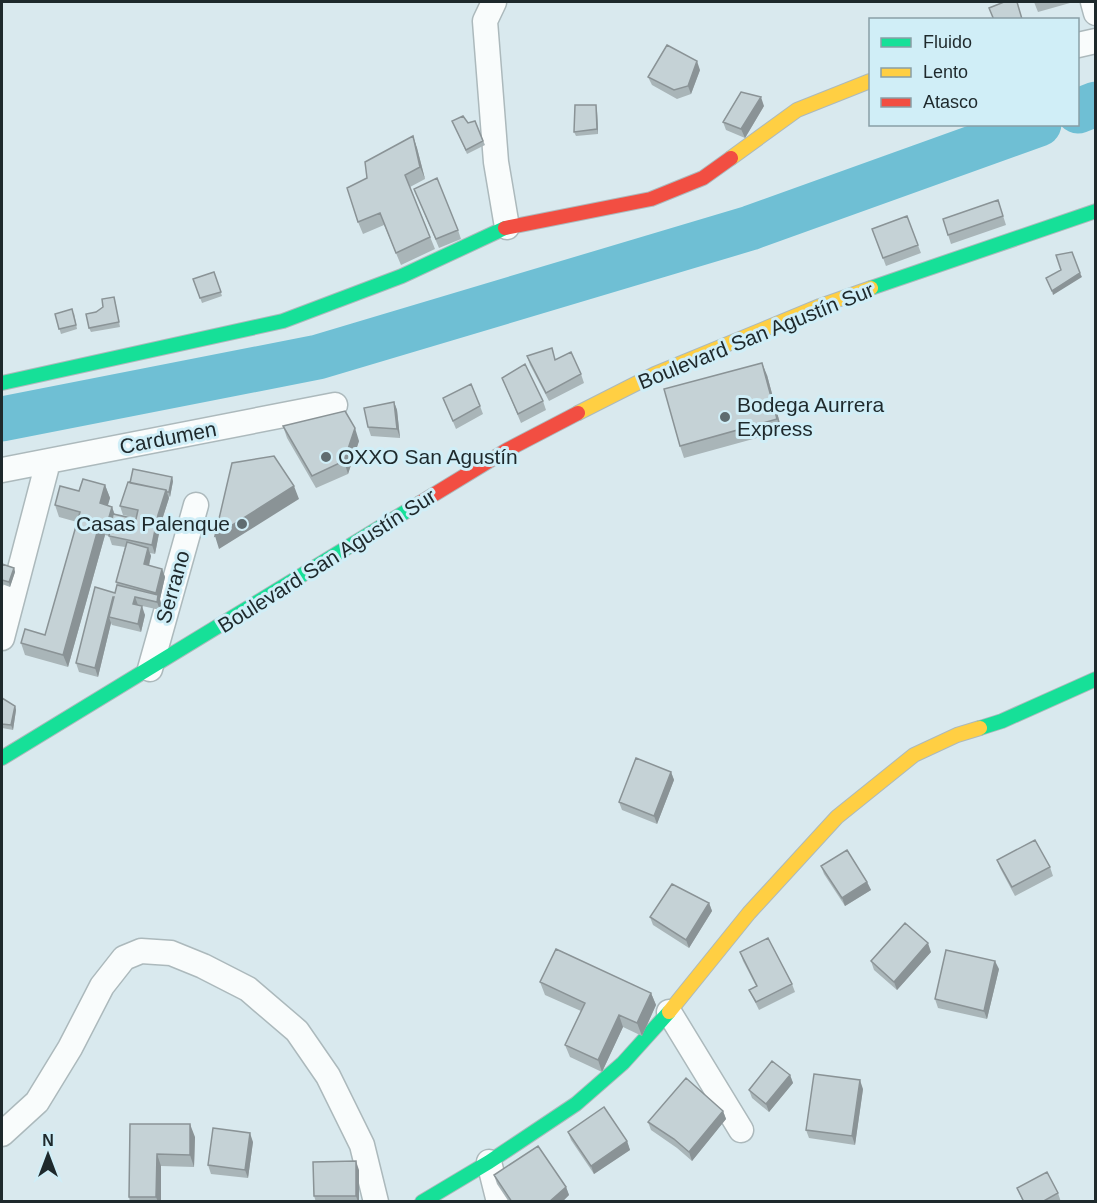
<svg xmlns="http://www.w3.org/2000/svg" width="1097" height="1203" font-family="Arial,sans-serif">
  <style>
    .lines { fill: none; stroke-linecap: round; stroke-linejoin: round }
    .river { stroke: #6fbfd4; stroke-width: 45 }
    .street-casing { stroke: #acb9bc; stroke-width: 27 }
    .fast-casing { stroke: #acb9bc; stroke-width: 16 }
    .slow-casing { stroke: #acb9bc; stroke-width: 16 }
    .jam-casing { stroke: #acb9bc; stroke-width: 16 }
    .street { stroke: #f9fcfc; stroke-width: 24 }
    .fast { stroke: #16e098; stroke-width: 14 }
    .slow { stroke: #ffcf43; stroke-width: 14 }
    .jam { stroke: #f24e42; stroke-width: 14 }
    .wall { fill: #a9b5b8 }
    .shaded-wall { fill: #8a9396 }
    .building { fill: #c5d2d6; stroke: #8a9396; stroke-width: 1.5 }
    .poi-dot { fill: #5f6c70; stroke: #d0eef7; stroke-width: 2 }
    .labels { text-anchor: middle; stroke-width: 6; stroke-linejoin: round; paint-order: stroke }
    .street-label { font-size: 21px; fill: #1e292c; stroke: #d0eef7 }
    .poi-label { font-size: 21px; fill: #1e292c; stroke: #d0eef7; text-anchor: start }
  </style>
  <rect width="100%" height="100%" fill="#d9e9ee"/>
  <g class="lines">
    <!-- river -->
    <path class="river" d="M 1078,111 L 1096,104
      M 2,419 L 318,357 L 750,228 L 1039,124"/>
    <defs>
      <path id="street" d="M 494,2 L 485,21 L 496,162 L 507,227
        M 1093,2 L 1096,13
        M 1078,45 L 1096,41
        M 2,470 L 335,405
        M 2,638 L 48,462
        M 150,669 L 196,505
        M 669,1012 L 741,1130
        M 2,1134 L 37,1102 L 70,1048 L 102,986 L 124,958 L 141,951 L 171,953 L 203,966 L 248,989 L 297,1031 L 328,1076 L 362,1145 L 376,1202
        M 489,1162 L 499,1202"/>
      <path id="fast" d="M 871,288 L 1096,211
        M 2,383 L 283,321 L 402,276 L 505,228
        M 980,728 L 1002,721 L 1096,679
        M 2,758 L 420,503
        M 422,1202 L 489,1162 L 576,1104 L 623,1063 L 669,1012"/>
      <path id="slow" d="M 731,158 L 797,110 L 870,81
        M 578,413 L 655,374 L 820,306 L 871,288
        M 669,1012 L 749,913 L 837,817 L 914,755 L 957,735 L 980,728"/>
      <path id="jam" d="M 505,228 L 651,199 L 703,178 L 731,158
        M 420,503 L 507,450 L 578,413"/>
    </defs>
    <!-- street casing -->
    <use href="#street" class="street-casing"/>
    <!-- fast casing -->
    <use href="#fast" class="fast-casing"/>
    <!-- slow casing -->
    <use href="#slow" class="slow-casing"/>
    <!-- jam casing -->
    <use href="#jam" class="jam-casing"/>
    <!-- street -->
    <use href="#street" class="street"/>
    <!-- fast -->
    <use href="#fast" class="fast"/>
    <!-- slow -->
    <use href="#slow" class="slow"/>
    <!-- jam -->
    <use href="#jam" class="jam"/>
  </g>
  <!-- wall -->
  <path class="wall" d="M 1034,2 L 1070,2 L 1070,3 L 1038,12 Z
    M 700,70 L 691,94 L 677,99 L 652,85 L 648,77 Z
    M 764,106 L 745,138 L 726,130 L 723,122 Z
    M 597,110 L 598,134 L 576,136 L 574,132 Z
    M 475,121 L 485,145 L 467,154 L 454,125 L 468,123 Z
    M 413,136 L 417,148 L 425,179 L 410,187 L 435,249 L 401,265 L 384,225 L 363,234 L 358,222 L 367,178 Z
    M 414,189 L 458,230 L 461,239 L 439,248 Z
    M 998,200 L 1006,225 L 951,244 L 943,219 Z
    M 907,216 L 921,253 L 886,266 L 872,229 Z
    M 214,272 L 222,296 L 202,303 L 193,279 Z
    M 115,301 L 120,327 L 91,332 L 89,328 L 96,312 Z
    M 74,313 L 77,329 L 61,334 L 55,314 Z
    M 527,356 L 556,360 L 581,374 L 584,383 L 549,401 L 530,365 Z
    M 767,375 L 782,431 L 684,458 L 680,446 Z
    M 502,378 L 543,401 L 546,410 L 521,423 Z
    M 443,398 L 480,406 L 483,414 L 456,429 Z
    M 394,402 L 397,410 L 400,438 L 371,436 L 368,427 Z
    M 283,426 L 359,441 L 348,474 L 316,488 L 287,438 Z
    M 173,481 L 170,497 L 169,496 L 169,498 L 161,523 L 155,554 L 150,553 L 151,556 L 149,566 L 162,569 L 165,577 L 160,599 L 161,604 L 160,610 L 138,605 L 145,615 L 141,632 L 112,625 L 111,623 L 98,677 L 79,672 L 76,663 L 115,593 L 117,585 L 116,582 L 125,547 L 112,545 L 109,536 L 105,535 L 68,667 L 25,655 L 21,643 L 45,635 L 77,522 L 59,517 L 55,505 L 79,491 L 105,485 L 110,498 L 107,505 L 112,507 L 115,515 L 136,519 L 137,518 L 123,515 L 120,506 Z
    M 2,564 L 14,568 L 15,572 L 10,587 L 2,584 Z
    M 2,703 L 15,706 L 16,710 L 13,730 L 2,728 Z
    M 671,772 L 674,780 L 657,824 L 622,810 L 619,802 Z
    M 997,860 L 1050,867 L 1053,876 L 1015,896 L 1000,868 Z
    M 821,866 L 867,882 L 871,890 L 845,906 L 824,874 Z
    M 709,903 L 712,911 L 689,948 L 653,925 L 650,917 Z
    M 740,952 L 792,984 L 795,992 L 759,1010 L 749,990 L 756,986 L 743,961 Z
    M 931,952 L 897,990 L 874,970 L 871,961 Z
    M 999,969 L 987,1019 L 938,1008 L 935,999 Z
    M 540,982 L 651,993 L 656,1005 L 642,1036 L 623,1027 L 602,1072 L 570,1057 L 565,1045 L 581,1011 L 545,995 Z
    M 790,1075 L 793,1083 L 769,1112 L 752,1098 L 749,1090 Z
    M 863,1089 L 855,1145 L 809,1138 L 806,1130 Z
    M 723,1111 L 726,1119 L 692,1161 L 677,1148 L 651,1130 L 648,1122 Z
    M 130,1124 L 195,1137 L 194,1167 L 161,1166 L 161,1202 L 130,1202 L 129,1197 Z
    M 568,1132 L 627,1141 L 630,1150 L 594,1174 L 571,1140 Z
    M 253,1142 L 248,1178 L 211,1174 L 208,1165 Z
    M 359,1170 L 359,1202 L 316,1202 L 314,1196 Z
    M 494,1175 L 566,1187 L 569,1195 L 562,1202 L 509,1202 L 497,1184 Z
    M 1017,1188 L 1058,1193 L 1061,1202 L 1023,1202 Z"/>
  <!-- shaded-wall -->
  <path class="shaded-wall" d="M 697,61 L 700,70 L 691,94 L 688,86 Z
    M 761,97 L 764,106 L 745,138 L 741,129 Z
    M 596,105 L 597,110 L 598,134 L 597,129 Z
    M 413,136 L 417,148 L 425,179 L 420,167 Z
    M 1080,273 L 1082,277 L 1053,295 L 1052,291 Z
    M 762,363 L 767,375 L 782,431 L 777,419 Z
    M 394,402 L 397,410 L 400,438 L 397,429 Z
    M 355,428 L 359,441 L 348,474 L 344,461 Z
    M 172,477 L 173,481 L 170,497 L 169,492 Z
    M 105,485 L 110,498 L 105,516 L 100,503 Z
    M 294,486 L 299,499 L 219,549 L 215,536 Z
    M 166,490 L 169,498 L 161,523 L 155,554 L 152,545 L 158,515 Z
    M 112,507 L 116,519 L 112,537 L 107,524 Z
    M 100,522 L 105,535 L 68,667 L 63,655 Z
    M 148,548 L 151,556 L 147,573 L 144,564 Z
    M 14,568 L 15,572 L 10,587 L 9,582 Z
    M 162,569 L 165,577 L 160,599 L 161,604 L 160,610 L 157,602 L 158,598 L 156,593 Z
    M 113,597 L 116,605 L 109,617 L 111,623 L 98,677 L 95,668 Z
    M 135,597 L 138,605 L 133,604 Z
    M 142,606 L 145,615 L 141,632 L 138,624 Z
    M 15,706 L 16,710 L 13,730 L 11,725 Z
    M 671,772 L 674,780 L 657,824 L 654,816 Z
    M 867,882 L 871,890 L 845,906 L 842,898 Z
    M 709,903 L 712,911 L 689,948 L 686,940 Z
    M 928,943 L 931,952 L 897,990 L 894,982 Z
    M 995,961 L 999,969 L 987,1019 L 984,1011 Z
    M 651,993 L 656,1005 L 642,1036 L 637,1023 Z
    M 619,1015 L 623,1027 L 602,1072 L 598,1060 Z
    M 790,1075 L 793,1083 L 769,1112 L 766,1104 Z
    M 860,1080 L 863,1089 L 855,1145 L 852,1136 Z
    M 723,1111 L 726,1119 L 692,1161 L 689,1152 Z
    M 190,1124 L 195,1137 L 194,1167 L 190,1155 Z
    M 250,1133 L 253,1142 L 248,1178 L 245,1170 Z
    M 627,1141 L 630,1150 L 594,1174 L 591,1166 Z
    M 157,1154 L 161,1166 L 161,1202 L 158,1202 L 156,1197 Z
    M 356,1161 L 359,1170 L 359,1202 L 358,1202 L 356,1196 Z
    M 566,1187 L 569,1195 L 562,1202 L 549,1202 Z"/>
  <!-- building -->
  <path class="building" d="M 1004,2 L 1017,2 L 1022,19 L 994,20 L 989,8 Z
    M 667,45 L 697,61 L 688,86 L 674,90 L 648,77 Z
    M 741,92 L 761,97 L 741,129 L 723,122 Z
    M 575,105 L 596,105 L 597,129 L 574,132 Z
    M 463,116 L 468,123 L 475,121 L 483,141 L 466,150 L 452,121 Z
    M 413,136 L 420,167 L 405,175 L 430,237 L 396,253 L 380,213 L 358,222 L 347,188 L 367,178 L 365,162 Z
    M 437,178 L 458,230 L 436,239 L 414,189 Z
    M 998,200 L 1003,216 L 948,235 L 943,219 Z
    M 907,216 L 918,245 L 883,258 L 872,229 Z
    M 1072,252 L 1080,273 L 1052,291 L 1046,278 L 1061,270 L 1056,255 Z
    M 214,272 L 221,292 L 200,298 L 193,279 Z
    M 114,297 L 119,322 L 89,328 L 86,314 L 96,312 L 103,307 L 102,299 Z
    M 72,309 L 76,325 L 59,329 L 55,314 Z
    M 552,348 L 555,360 L 571,352 L 581,374 L 546,393 L 527,356 Z
    M 762,363 L 777,419 L 680,446 L 664,389 Z
    M 525,364 L 543,401 L 518,414 L 502,378 Z
    M 471,384 L 480,406 L 453,421 L 443,398 Z
    M 394,402 L 397,429 L 368,427 L 364,408 Z
    M 345,411 L 355,428 L 344,461 L 312,476 L 283,426 Z
    M 274,456 L 294,486 L 215,536 L 232,463 Z
    M 133,469 L 172,477 L 169,492 L 167,492 L 166,490 L 130,483 Z
    M 83,479 L 105,485 L 100,503 L 112,507 L 107,524 L 100,522 L 63,655 L 21,643 L 25,629 L 45,635 L 80,512 L 55,505 L 60,486 L 79,491 Z
    M 128,482 L 166,490 L 158,515 L 152,545 L 109,536 L 113,514 L 136,519 L 138,510 L 120,506 Z
    M 127,542 L 148,548 L 144,564 L 162,569 L 156,593 L 116,582 Z
    M 2,564 L 14,568 L 9,582 L 2,580 Z
    M 117,585 L 158,595 L 157,602 L 135,597 L 133,604 L 142,606 L 138,624 L 109,617 L 114,597 L 113,597 L 95,668 L 76,663 L 95,587 L 115,593 Z
    M 2,698 L 15,706 L 11,725 L 2,724 Z
    M 636,758 L 671,772 L 654,816 L 619,802 Z
    M 1035,840 L 1050,867 L 1012,887 L 997,860 Z
    M 847,850 L 867,882 L 842,898 L 821,866 Z
    M 672,884 L 709,903 L 686,940 L 650,917 Z
    M 905,923 L 928,943 L 894,982 L 871,961 Z
    M 768,938 L 792,984 L 756,1002 L 749,990 L 757,986 L 740,952 Z
    M 556,949 L 651,993 L 637,1023 L 619,1015 L 598,1060 L 565,1045 L 585,1003 L 540,982 Z
    M 946,950 L 995,961 L 984,1011 L 935,999 Z
    M 772,1061 L 790,1075 L 766,1104 L 749,1090 Z
    M 814,1074 L 860,1080 L 852,1136 L 806,1130 Z
    M 686,1078 L 723,1111 L 689,1152 L 674,1139 L 648,1122 Z
    M 604,1107 L 627,1141 L 591,1166 L 568,1132 Z
    M 130,1124 L 190,1124 L 190,1155 L 157,1154 L 156,1197 L 129,1197 Z
    M 213,1128 L 250,1133 L 245,1170 L 208,1165 Z
    M 538,1146 L 566,1187 L 549,1202 L 512,1202 L 494,1175 Z
    M 356,1161 L 356,1196 L 314,1196 L 313,1162 Z
    M 1047,1172 L 1058,1193 L 1042,1202 L 1024,1202 L 1017,1188 Z"/>
  <!-- markers -->
  <g class="poi-dot">
    <circle cx="725" cy="417" r="6"/>
    <circle cx="326" cy="457" r="6"/>
    <circle cx="242" cy="524" r="6"/>
  </g>
  <g class="labels">
    <!-- street labels -->
    <g class="street-label">
      <text transform="translate(756 336) rotate(-22)" y="7">Boulevard San Agustín Sur</text>
      <text transform="translate(168 438) rotate(-11)" y="7">Cardumen</text>
      <text transform="translate(327 561) rotate(-32)" y="7">Boulevard San Agustín Sur</text>
      <text transform="translate(173 587) rotate(-74)" y="7">Serrano</text>
    </g>
    <!-- poi labels -->
    <g class="poi-label">
      <text x="737" y="412">Bodega Aurrera<tspan x="737" dy="24">Express</tspan></text>
      <text x="338" y="464">OXXO San Agustín</text>
      <text x="230" y="531" text-anchor="end">Casas Palenque</text>
    </g>
  </g>
  <!-- border -->
  <rect width="1097" height="1203" fill="none" stroke="#1e292c" stroke-width="6"/>
  <!-- legend -->
  <rect x="869" y="18" width="210" height="108" fill="#d0eef7" stroke="#899fa6" stroke-width="1.5"/>
  <rect x="881" y="38" width="30" height="9" fill="#16e098" stroke="#899fa6" stroke-width="1.5"/>
  <text x="923" y="48" font-size="18" fill="#1e292c">Fluido</text>
  <rect x="881" y="68" width="30" height="9" fill="#ffcf43" stroke="#899fa6" stroke-width="1.5"/>
  <text x="923" y="78" font-size="18" fill="#1e292c">Lento</text>
  <rect x="881" y="98" width="30" height="9" fill="#f24e42" stroke="#899fa6" stroke-width="1.5"/>
  <text x="923" y="108" font-size="18" fill="#1e292c">Atasco</text>
  <!-- north arrow -->
  <g transform="translate(48 1155)" stroke="#d0eef7" stroke-width="4.5" paint-order="stroke">
  <path d="M0-4.5L10 22L0 15L-10 22Z" fill="#1e292c"/>
  <text y="-9" font-size="16" font-weight="bold" text-anchor="middle" fill="#1e292c">N</text>
  </g>
</svg>
